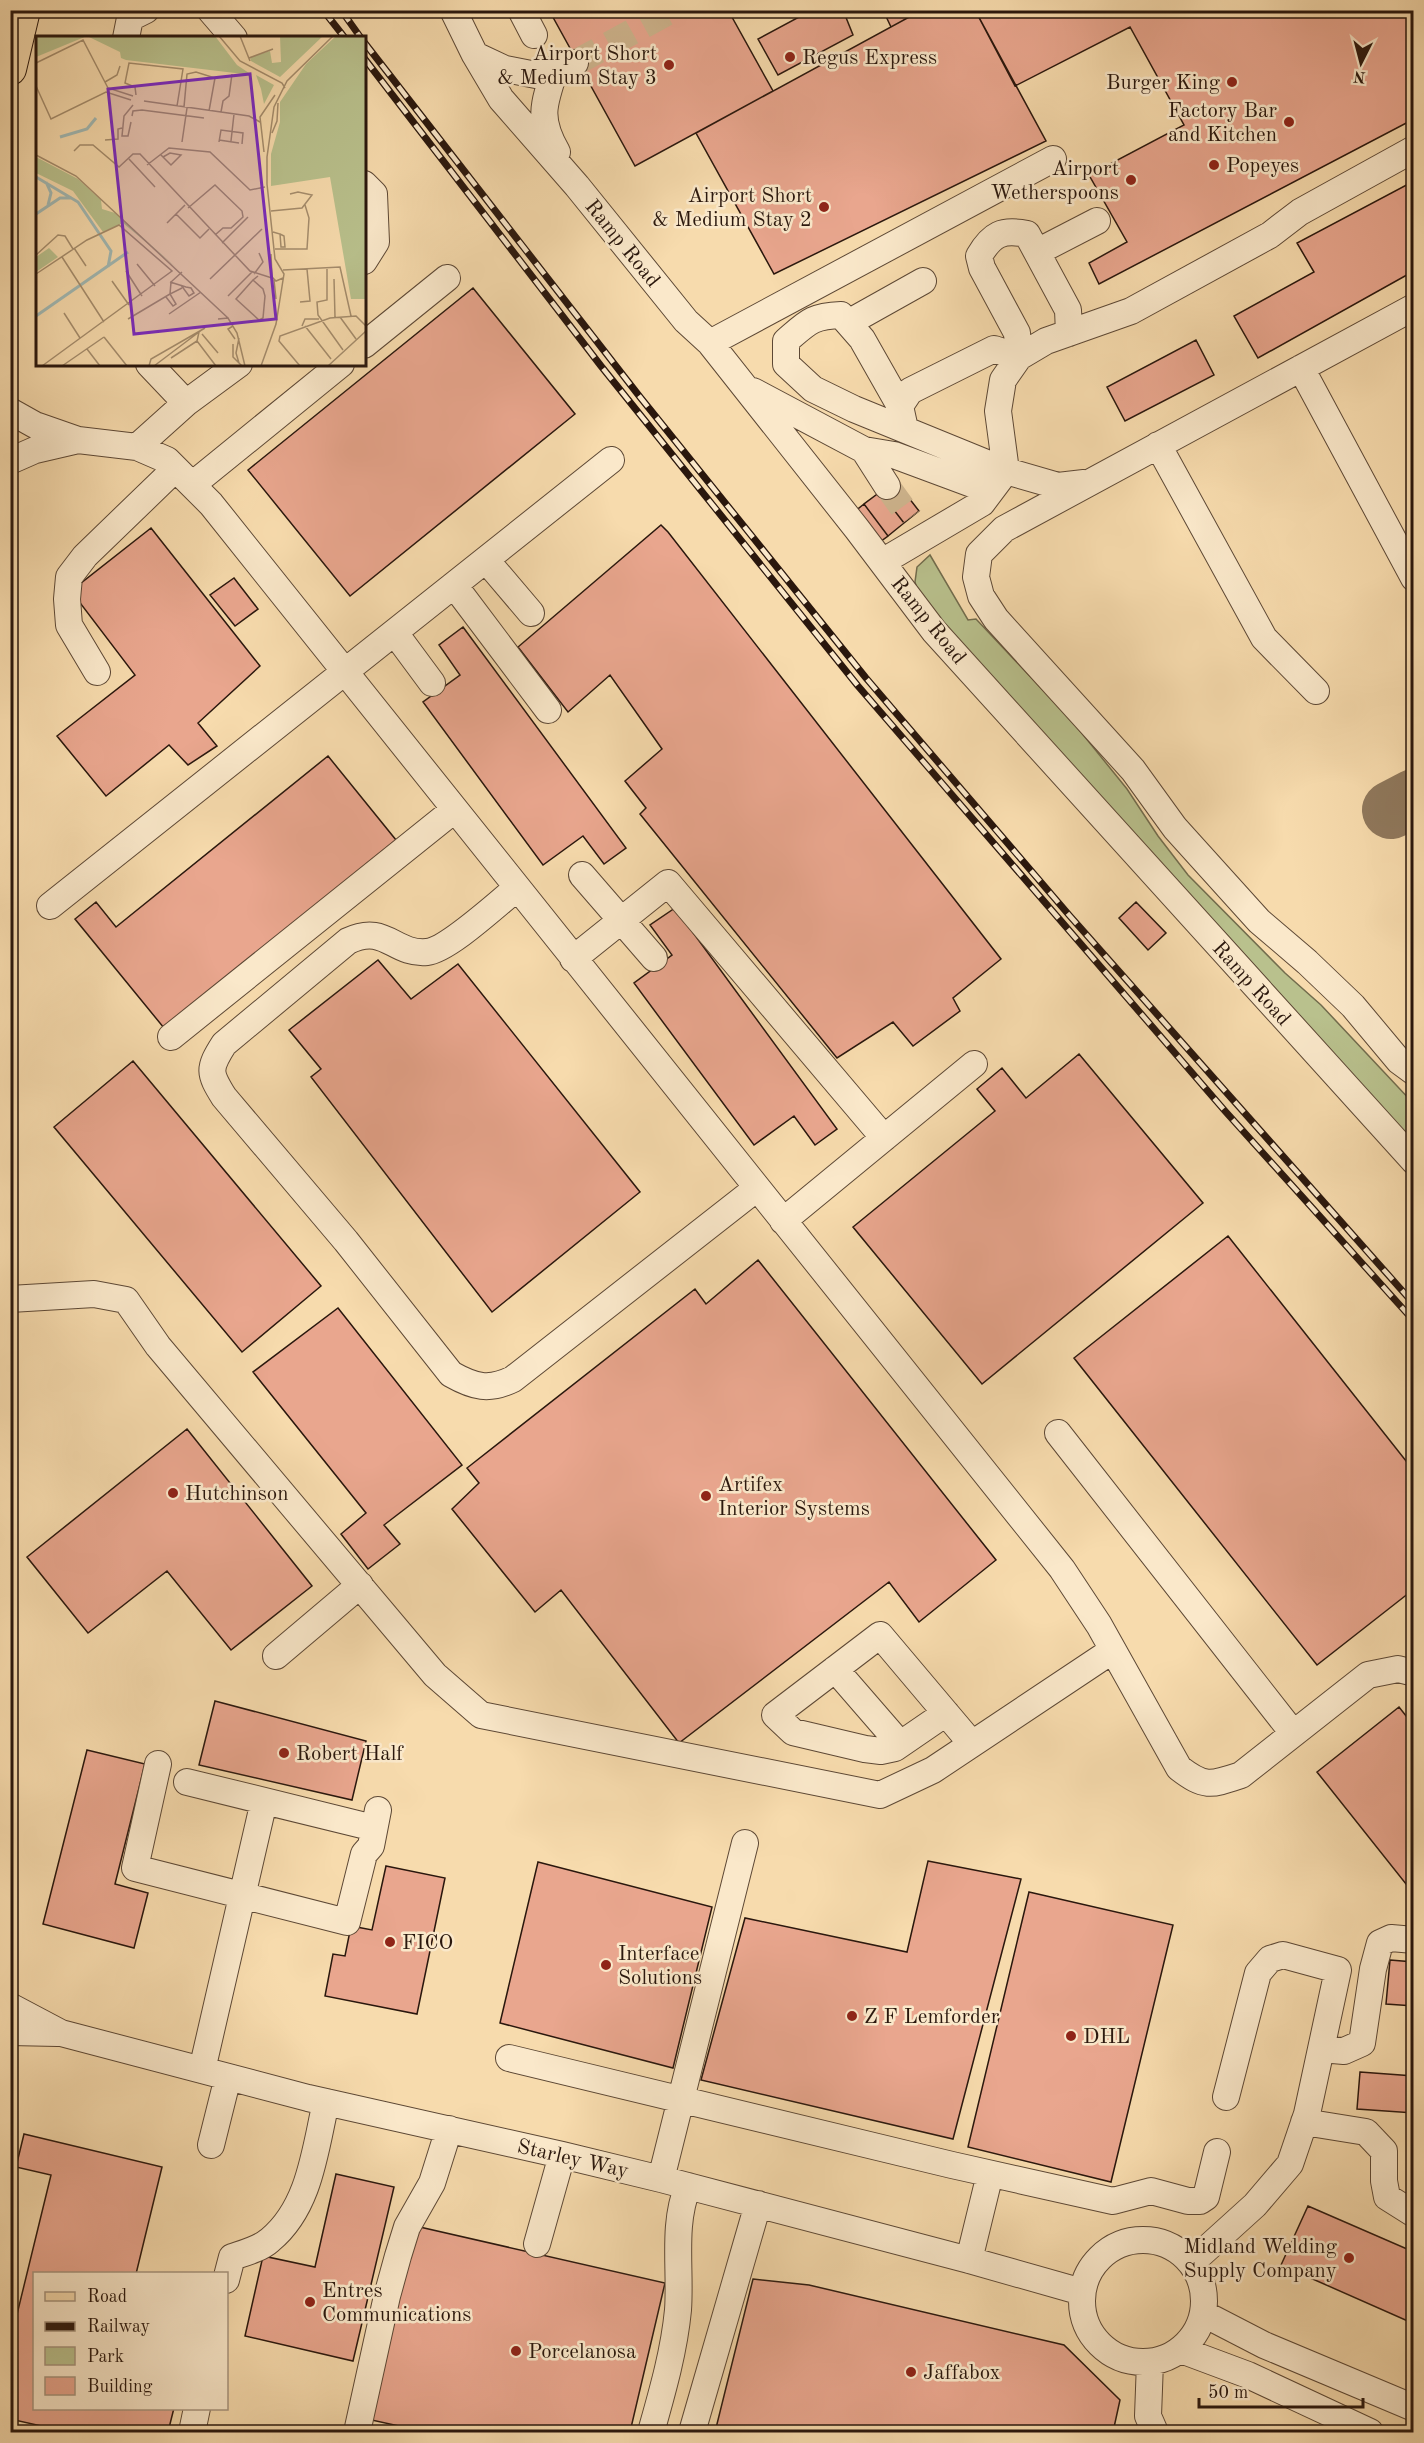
<svg xmlns="http://www.w3.org/2000/svg" width="1424" height="2443" font-family="'Old Standard TT',serif">
  <style>
    .green { fill: #b9c18d; stroke: #726c4d; stroke-width: 1.5 }
    .lines { fill: none; stroke-linecap: round; stroke-linejoin: round }
    .taxiway { stroke: #90795d; stroke-width: 58 }
    .building { fill: #e9a68e; stroke: #2a170d; stroke-width: 1.5 }
    .minor-tunnel { stroke: #ceb48d; stroke-width: 26; stroke-dasharray: 26 13; stroke-linecap: butt }
    .minor-casing { stroke: #5d4835; stroke-width: 28 }
    .major-casing { stroke: #2a170d; stroke-width: 34 }
    .minor { stroke: #fae8ca; stroke-width: 26 }
    .major { stroke: #f7dbad; stroke-width: 32 }
    .rail-casing { stroke: #2a170d; stroke-width: 7 }
    .rail { stroke: #fae8ca; stroke-width: 4.5; stroke-dasharray: 14; stroke-linecap: butt }
    .poi-dot { fill: #8f2418; stroke: #fae8ca; stroke-width: 2 }
    .labels { text-anchor: middle; stroke-width: 5; stroke-linejoin: round; paint-order: stroke }
    .poi-label { font-size: 21px; fill: #2a170d; stroke: #fae8ca; text-anchor: start }
    .street-label { font-size: 21px; fill: #2a170d; stroke: #fae8ca }
    .inset-river { fill: none; stroke: #a1b9b4; stroke-width: 3 }
    .inset-road { fill: none; stroke: #a58d6d; stroke-width: 1.5 }
    .view { fill: #7b2cbf; fill-opacity: 0.15; stroke: #7b2cbf; stroke-width: 3 }
    .inset-edge { fill: none; stroke: #2a170d; stroke-width: 3 }
  </style>
  <rect width="100%" height="100%" fill="#f7dbad"/>
  <filter id="stains"><feTurbulence type="fractalNoise" baseFrequency=".00333" numOctaves="4"/><feColorMatrix values="0 0 0 0 .2 0 0 0 0 .09 0 0 0 0 .02 0 0 0 .5 -.17"/></filter>
  <radialGradient id="worn" r=".72"><stop offset=".6" stop-color="#630" stop-opacity="0"/><stop offset="1" stop-color="#630" stop-opacity=".3"/></radialGradient>
  <!-- green -->
  <path class="green" d="M 930,555 L 968,620 L 976,619 L 1072,721 L 1127,789 L 1158,836 L 1188,875 L 1285,973 L 1321,1005 L 1413,1103 L 1413,1142 L 1227,935 L 1015,714 L 919,596 L 915,582 L 917,567 Z"/>
  <g class="lines">
    <!-- taxiway -->
    <path class="taxiway" d="M 1391,810 L 1414,798"/>
  </g>
  <!-- building -->
  <path class="building" d="M 549,10 L 728,10 L 773,91 L 635,166 Z
    M 812,10 L 843,10 L 853,35 L 778,75 L 758,39 Z
    M 883,10 L 922,10 L 891,27 Z
    M 922,10 L 975,10 L 1046,141 L 774,274 L 696,133 Z
    M 975,10 L 1414,10 L 1414,119 L 1099,284 L 1089,263 L 1127,242 L 1089,175 L 1184,125 L 1130,27 L 1015,86 Z
    M 1414,181 L 1414,271 L 1258,358 L 1234,316 L 1314,272 L 1297,243 Z
    M 473,288 L 575,414 L 350,596 L 248,470 Z
    M 1196,340 L 1214,375 L 1125,421 L 1107,387 Z
    M 895,480 L 919,511 L 904,523 L 880,492 Z
    M 880,492 L 904,523 L 888,536 L 864,504 Z
    M 864,504 L 888,536 L 873,547 L 849,516 Z
    M 661,525 L 668,532 L 1001,959 L 953,998 L 960,1011 L 913,1046 L 893,1022 L 837,1058 L 640,814 L 646,808 L 625,781 L 662,749 L 610,675 L 568,712 L 518,647 Z
    M 151,528 L 260,666 L 198,723 L 217,746 L 188,765 L 169,745 L 106,796 L 57,736 L 135,675 L 71,591 Z
    M 234,578 L 258,609 L 235,626 L 210,595 Z
    M 463,627 L 626,848 L 604,864 L 583,836 L 543,865 L 423,702 L 460,675 L 439,645 Z
    M 328,756 L 396,840 L 164,1028 L 75,919 L 96,902 L 116,927 Z
    M 1136,902 L 1166,933 L 1148,950 L 1119,918 Z
    M 675,908 L 837,1129 L 815,1145 L 794,1116 L 754,1145 L 634,983 L 672,955 L 650,925 Z
    M 378,960 L 411,999 L 458,964 L 640,1192 L 492,1312 L 311,1077 L 321,1069 L 289,1030 Z
    M 1079,1054 L 1203,1203 L 982,1384 L 853,1227 L 995,1111 L 977,1089 L 1002,1068 L 1026,1098 Z
    M 133,1061 L 321,1286 L 242,1352 L 54,1127 Z
    M 1228,1236 L 1414,1471 L 1414,1589 L 1317,1665 L 1074,1358 Z
    M 758,1260 L 996,1560 L 919,1622 L 889,1582 L 679,1743 L 561,1590 L 535,1612 L 452,1509 L 479,1483 L 467,1468 L 695,1289 L 706,1304 Z
    M 338,1308 L 462,1465 L 384,1525 L 400,1544 L 368,1569 L 341,1534 L 366,1513 L 253,1372 Z
    M 187,1429 L 312,1586 L 231,1650 L 167,1571 L 88,1633 L 27,1557 Z
    M 215,1701 L 366,1741 L 352,1800 L 199,1765 Z
    M 1399,1707 L 1414,1726 L 1414,1877 L 1406,1884 L 1317,1772 Z
    M 87,1750 L 145,1764 L 115,1884 L 148,1893 L 134,1948 L 43,1924 Z
    M 928,1861 L 1021,1879 L 953,2139 L 701,2080 L 745,1918 L 907,1952 Z
    M 538,1862 L 712,1907 L 673,2068 L 500,2023 Z
    M 386,1866 L 445,1878 L 417,2014 L 325,1996 L 333,1954 L 345,1956 L 351,1926 L 372,1930 Z
    M 1029,1892 L 1173,1925 L 1111,2182 L 968,2147 Z
    M 1390,1960 L 1414,1962 L 1414,2006 L 1386,2004 Z
    M 1360,2072 L 1414,2076 L 1414,2113 L 1357,2109 Z
    M 24,2134 L 162,2167 L 136,2274 L 34,2274 L 34,2408 L 174,2408 L 168,2432 L 68,2432 L 10,2419 L 10,2343 L 51,2175 L 16,2167 Z
    M 336,2174 L 394,2187 L 353,2361 L 245,2336 L 263,2256 L 315,2267 Z
    M 1308,2206 L 1414,2252 L 1414,2314 L 1410,2322 L 1281,2265 Z
    M 411,2225 L 665,2283 L 630,2432 L 426,2432 L 367,2419 Z
    M 753,2279 L 809,2285 L 1064,2345 L 1120,2400 L 1113,2432 L 715,2432 Z"/>
  <g class="lines">
    <!-- minor-tunnel -->
    <path class="minor-tunnel" d="M 575,63 L 672,10
      M 887,486 L 910,518"/>
    <defs>
      <path id="minor" d="M 210,10 L 234,38
        M 453,10 L 475,55 L 505,69 L 536,75 L 575,63
        M 521,10 L 534,35
        M 126,38 L 130,18 L 146,10
        M 475,55 L 501,99 L 577,186 L 686,321 L 710,343 L 857,529 L 934,631 L 1414,1161
        M 555,70 C 543,105 538,119 557,152
        M 364,184 L 374,194 L 376,242 L 364,261
        M 1037,252 L 1097,221
        M 1414,307 L 1004,529 L 979,554 L 976,577 L 981,596 L 996,619 L 1133,770 L 1175,828 L 1259,921 L 1307,962 L 1353,1006 L 1399,1061 L 1414,1072
        M 848,323 L 923,281
        M 710,343 L 1053,159
        M 364,345 L 447,278
        M 149,364 L 186,403
        M 1301,368 L 1414,578
        M 753,391 L 864,450 L 887,486
        M 900,406 L 910,391 L 994,349 L 1019,357 L 1017,333 L 982,268 L 979,256 C 992,234 1002,229 1027,234 L 1068,310 L 1069,333
        M 10,411 L 35,425 L 78,440 L 137,447 L 167,460 L 211,504 L 1062,1569 L 1099,1625 L 1179,1768 C 1205,1788 1211,1785 1241,1775 L 1368,1675 L 1398,1669 L 1414,1673
        M 905,429 L 900,406 L 862,339 L 841,315 C 812,316 808,322 786,341 L 786,364 L 813,389 L 854,409 L 1006,471 L 1058,486 L 1084,483
        M 1158,445 L 1264,638 L 1316,691
        M 137,447 L 186,403 L 239,364
        M 864,450 L 894,455 L 991,491
        M 10,461 L 35,450 L 78,440
        M 192,485 L 341,364
        M 486,560 L 531,613
        M 882,562 L 982,503 L 1006,471 L 998,411 L 1003,380 L 1019,357 L 1046,341 L 1131,311 L 1270,235 L 1300,212 L 1414,149
        M 454,585 L 548,710
        M 395,633 L 432,683
        M 97,672 L 69,625 L 67,599 L 69,577 L 85,556 L 175,469
        M 582,875 L 654,958
        M 517,888 C 498,903 448,950 427,952 C 393,955 386,923 348,941 L 224,1044 C 208,1069 209,1073 224,1097 L 346,1241 L 451,1374 C 474,1387 489,1391 513,1379 L 757,1188
        M 50,906 L 611,460
        M 573,959 L 668,883 L 884,1138
        M 171,1037 L 454,810
        M 783,1221 L 974,1064
        M 10,1299 L 94,1294 L 126,1300 L 158,1346 L 435,1675 L 481,1715 L 880,1795 L 933,1770 L 1113,1650
        M 1058,1433 L 1293,1733
        M 276,1656 L 360,1585
        M 835,1669 L 900,1744
        M 946,1713 L 895,1748 L 881,1751 L 865,1749 L 793,1732 L 775,1715 L 880,1635 L 972,1744
        M 158,1764 L 135,1868 L 347,1922 L 364,1854 L 371,1846 L 378,1810
        M 187,1782 L 374,1828
        M 10,2006 L 61,2033 L 308,2098 L 562,2155 L 661,2179 L 969,2260 L 1082,2292
        M 10,2032 L 58,2033
        M 1321,2049 L 1344,2051 L 1362,2043 L 1373,1969 L 1380,1943 L 1391,1938 L 1414,1940
        M 509,2058 L 952,2165 L 1113,2201 L 1151,2191 L 1188,2201 L 1200,2201 L 1206,2197 L 1217,2152
        M 202,2070 L 264,1801
        M 1304,2122 L 1366,2132 L 1384,2151 L 1384,2181 L 1387,2197 L 1414,2214
        M 211,2145 L 228,2077
        M 661,2179 L 745,1843
        M1082 2301a61 61 0 1 1 122 0a61 61 0 1 1-122 0Z
        M 537,2244 L 562,2155
        M 969,2260 L 990,2174
        M 1191,2263 L 1255,2205 L 1290,2164 L 1307,2114 L 1338,1970 L 1283,1955 L 1270,1959 L 1258,1973 L 1226,2097
        M 226,2280 L 232,2257 C 244,2253 260,2249 270,2240 C 310,2207 315,2150 326,2102
        M 1204,2314 L 1264,2345 L 1414,2408
        M 1181,2350 L 1248,2375 L 1370,2432
        M 1150,2362 L 1148,2416 L 1155,2432
        M 192,2432 L 197,2408
        M 357,2432 L 387,2296 L 398,2256 L 407,2227 L 432,2183 L 449,2129
        M 651,2432 C 662,2393 674,2352 678,2310 C 681,2269 672,2225 688,2186
        M 692,2432 L 758,2204"/>
      <path id="major" d="M 10,69 L 24,10"/>
    </defs>
    <!-- minor casing -->
    <use href="#minor" class="minor-casing"/>
    <!-- major casing -->
    <use href="#major" class="major-casing"/>
    <!-- minor -->
    <use href="#minor" class="minor"/>
    <!-- major -->
    <use href="#major" class="major"/>
    <defs>
      <path id="rail" d="M 323,10 L 345,38
        M 341,10 L 361,38
        M 364,42 L 640,397 L 866,678 L 1069,915 L 1414,1304
        M 364,58 L 601,366 L 858,686 L 1225,1111 L 1414,1321"/>
    </defs>
    <!-- rail casing -->
    <use href="#rail" class="rail-casing"/>
    <!-- rail -->
    <use href="#rail" class="rail"/>
  </g>
  <!-- markers -->
  <g class="poi-dot">
    <circle cx="790" cy="57" r="6"/>
    <circle cx="669" cy="65" r="6"/>
    <circle cx="1232" cy="82" r="6"/>
    <circle cx="1289" cy="122" r="6"/>
    <circle cx="1214" cy="165" r="6"/>
    <circle cx="1131" cy="180" r="6"/>
    <circle cx="824" cy="207" r="6"/>
    <circle cx="173" cy="1493" r="6"/>
    <circle cx="706" cy="1496" r="6"/>
    <circle cx="284" cy="1753" r="6"/>
    <circle cx="390" cy="1942" r="6"/>
    <circle cx="606" cy="1965" r="6"/>
    <circle cx="852" cy="2016" r="6"/>
    <circle cx="1071" cy="2036" r="6"/>
    <circle cx="1349" cy="2258" r="6"/>
    <circle cx="310" cy="2302" r="6"/>
    <circle cx="516" cy="2351" r="6"/>
    <circle cx="911" cy="2372" r="6"/>
  </g>
  <g class="labels">
    <!-- poi labels -->
    <g class="poi-label">
      <text x="657" y="60" text-anchor="end">Airport Short<tspan x="657" dy="24">&amp; Medium Stay 3</tspan></text>
      <text x="802" y="64">Regus Express</text>
      <text x="1220" y="89" text-anchor="end">Burger King</text>
      <text x="1277" y="117" text-anchor="end">Factory Bar<tspan x="1277" dy="24">and Kitchen</tspan></text>
      <text x="1226" y="172">Popeyes</text>
      <text x="1119" y="175" text-anchor="end">Airport<tspan x="1119" dy="24">Wetherspoons</tspan></text>
      <text x="812" y="202" text-anchor="end">Airport Short<tspan x="812" dy="24">&amp; Medium Stay 2</tspan></text>
      <text x="718" y="1491">Artifex<tspan x="718" dy="24">Interior Systems</tspan></text>
      <text x="185" y="1500">Hutchinson</text>
      <text x="296" y="1760">Robert Half</text>
      <text x="402" y="1949">FICO</text>
      <text x="618" y="1960">Interface<tspan x="618" dy="24">Solutions</tspan></text>
      <text x="864" y="2023">Z F Lemforder</text>
      <text x="1083" y="2043">DHL</text>
      <text x="1337" y="2253" text-anchor="end">Midland Welding<tspan x="1337" dy="24">Supply Company</tspan></text>
      <text x="322" y="2297">Entres<tspan x="322" dy="24">Communications</tspan></text>
      <text x="528" y="2358">Porcelanosa</text>
      <text x="923" y="2379">Jaffabox</text>
    </g>
    <!-- street labels -->
    <g class="street-label">
      <text transform="translate(623 243) rotate(51)" y="7">Ramp Road</text>
      <text transform="translate(929 620) rotate(51)" y="7">Ramp Road</text>
      <text transform="translate(1252 983) rotate(48)" y="7">Ramp Road</text>
      <text transform="translate(573 2158) rotate(13)" y="7">Starley Way</text>
    </g>
  </g>
  <!-- overview -->
  <g transform="translate(36 36)">
    <rect width="330" height="330" fill="#f7dbad"/>
    <path d="M 0,0 L 179,0 L 201,29 L 216,39 L 90,24 L 85,22 L 84,16 L 51,0 L 0,21 ZM 287,0 L 244,41 L 215,25 L 214,21 L 234,15 L 236,27 L 245,26 L 244,0 ZM 300,0 L 330,0 L 330,263 L 315,263 L 294,141 L 235,150 L 235,118 L 244,86 L 244,66 L 270,28 ZM 220,39 L 238,49 L 228,68 L 225,53 ZM 0,121 L 42,143 L 65,164 L 66,173 L 79,177 L 142,233 L 87,187 L 67,196 L 37,155 L 0,137 ZM 13,212 L 22,221 L 0,236 L 0,221 Z" fill="#b9c18d"/>
    <path class="inset-river" d="M 24,101 L 51,93 L 60,82M 0,141 L 42,166 L 75,215 L 72,231M 10,146 L 15,157 L 12,169M 0,178 L 24,162 L 36,162M 0,280 L 92,216"/>
    <path class="inset-road" d="M 183,0 L 204,25 L 246,47 L 249,52M 204,0 L 214,25M 213,22 L 237,13M 0,27 L 47,4 L 72,52 L 97,60M 69,46 L 81,39 L 84,30M 0,50 L 15,83 L 70,56 L 95,64M 100,59 L 99,51 L 89,47 L 93,27 L 147,33 L 141,70M 108,65 L 213,80 L 224,86M 148,71 L 151,38 L 160,36 L 179,42 L 173,75M 185,76 L 187,65 L 193,60 L 196,38M 96,80 L 97,75 L 106,74 L 168,82M 95,86 L 92,100 L 86,100 L 88,80 L 97,69M 236,97 L 241,85 L 242,67M 69,104 L 82,103 L 82,93 L 86,92M 183,104 L 203,107M 195,105 L 198,78M 146,106 L 151,72M 183,106 L 185,94 L 207,97 L 206,108M 38,115 L 44,109 L 57,109 L 83,131 L 97,118 L 104,118 L 214,235 L 236,242M 228,116 L 224,81 L 239,59M 0,119 L 40,140 L 192,282M 125,119 L 135,129 L 145,119 L 134,117 L 127,121M 93,123 L 119,151M 111,129 L 133,112 L 174,116 L 214,154 L 229,151M 152,172 L 179,149 L 206,175 L 207,181 L 195,192 L 187,192 L 179,199M 235,175 L 266,172 L 276,159 L 262,156 L 254,158M 140,178 L 164,202 L 173,193M 131,187 L 149,169M 237,196 L 244,198 L 245,211 L 249,211 L 248,200 L 244,198M 186,207 L 212,181M 38,212 L 50,230M 239,213 L 271,213 L 273,182 L 269,169M 235,218 L 236,241 L 240,245 L 247,242M 0,219 L 22,199 L 29,200 L 37,213M 26,221 L 68,286M 101,228 L 119,250M 291,231 L 291,264 L 281,266 L 282,279 L 307,314M 247,234 L 304,231 L 315,280M 90,235 L 106,260M 0,238 L 51,204 L 83,189 L 136,235 L 6,330M 218,238 L 227,226 L 223,217M 174,243 L 226,193M 298,243 L 299,281M 217,244 L 200,263 L 223,284 L 227,282 L 229,260 L 227,253 L 217,244 L 222,240M 238,244 L 240,263M 76,245 L 93,269M 134,246 L 150,251 L 155,252 L 158,257 L 153,260 L 145,249M 192,260 L 216,236M 130,261 L 137,270 L 140,268 L 134,258 L 146,252M 264,266 L 274,265 L 271,233M 28,277 L 44,302M 133,278 L 165,256M 304,281 L 320,303M 92,283 L 134,258 L 135,246 L 146,236M 182,283 L 192,282 L 201,297 L 209,330M 197,290 L 192,293 L 199,303M 266,290 L 269,283 L 283,283M 269,290 L 295,323M 163,296 L 161,305 L 180,330M 166,298 L 182,317M 68,301 L 91,330M 197,308 L 197,321 L 206,330M 51,313 L 64,330M 135,322 L 161,305M 203,327 L 200,317 L 203,302M 26,330 L 68,301M 113,330 L 115,323 L 169,292M 118,330 L 167,293M 225,330 L 240,288 L 248,238 L 239,223 L 231,148 L 231,121 L 238,71 L 251,45 L 297,0M 264,330 L 243,305 L 244,300 L 294,282 L 320,280 L 330,290M 292,330 L 330,295"/>
    <path class="view" d="M 214,38 L 240,283 L 98,298 L 72,53 Z"/>
    <rect width="330" height="330" class="inset-edge"/>
  </g>
  <!-- margin -->
  <rect width="1424" height="2443" fill="none" stroke="#f7dbad" stroke-width="36"/>
  <rect x="12" y="12" width="1400" height="2419" fill="none" stroke="#2a170d" stroke-width="3"/>
  <rect x="18" y="18" width="1388" height="2407" fill="none" stroke="#2a170d" stroke-width="1.5"/>
  <!-- legend -->
  <rect x="33" y="2272" width="195" height="138" fill="#fae8ca" stroke="#a7947e" stroke-width="1.5"/>
  <rect x="45" y="2292" width="30" height="9" fill="#f7dbad" stroke="#a7947e" stroke-width="1.5"/>
  <text x="87" y="2302" font-size="18" fill="#2a170d">Road</text>
  <rect x="45" y="2322" width="30" height="9" fill="#2a170d" stroke="#a7947e" stroke-width="1.5"/>
  <text x="87" y="2332" font-size="18" fill="#2a170d">Railway</text>
  <rect x="45" y="2347" width="30" height="18" fill="#b9c18d" stroke="#a7947e" stroke-width="1.5"/>
  <text x="87" y="2362" font-size="18" fill="#2a170d">Park</text>
  <rect x="45" y="2377" width="30" height="18" fill="#e9a68e" stroke="#a7947e" stroke-width="1.5"/>
  <text x="87" y="2392" font-size="18" fill="#2a170d">Building</text>
  <!-- north arrow -->
  <g transform="translate(1361 63) rotate(186)" stroke="#fae8ca" stroke-width="4.5" paint-order="stroke">
  <path d="M0-4.5L10 22L0 15L-10 22Z" fill="#2a170d"/>
  <text y="-9" font-size="16" font-weight="bold" text-anchor="middle" fill="#2a170d">N</text>
  </g>
  <!-- scale -->
  <path d="M1199 2398v9h164v-9" fill="none" stroke="#2a170d" stroke-width="3"/>
  <text x="1208" y="2398" font-size="18" fill="#2a170d" stroke="#fae8ca" stroke-width="4.5" paint-order="stroke">50 m</text>
  <rect width="100%" height="100%" filter="url(#stains)"/>
  <rect width="100%" height="100%" fill="url(#worn)"/>
</svg>
